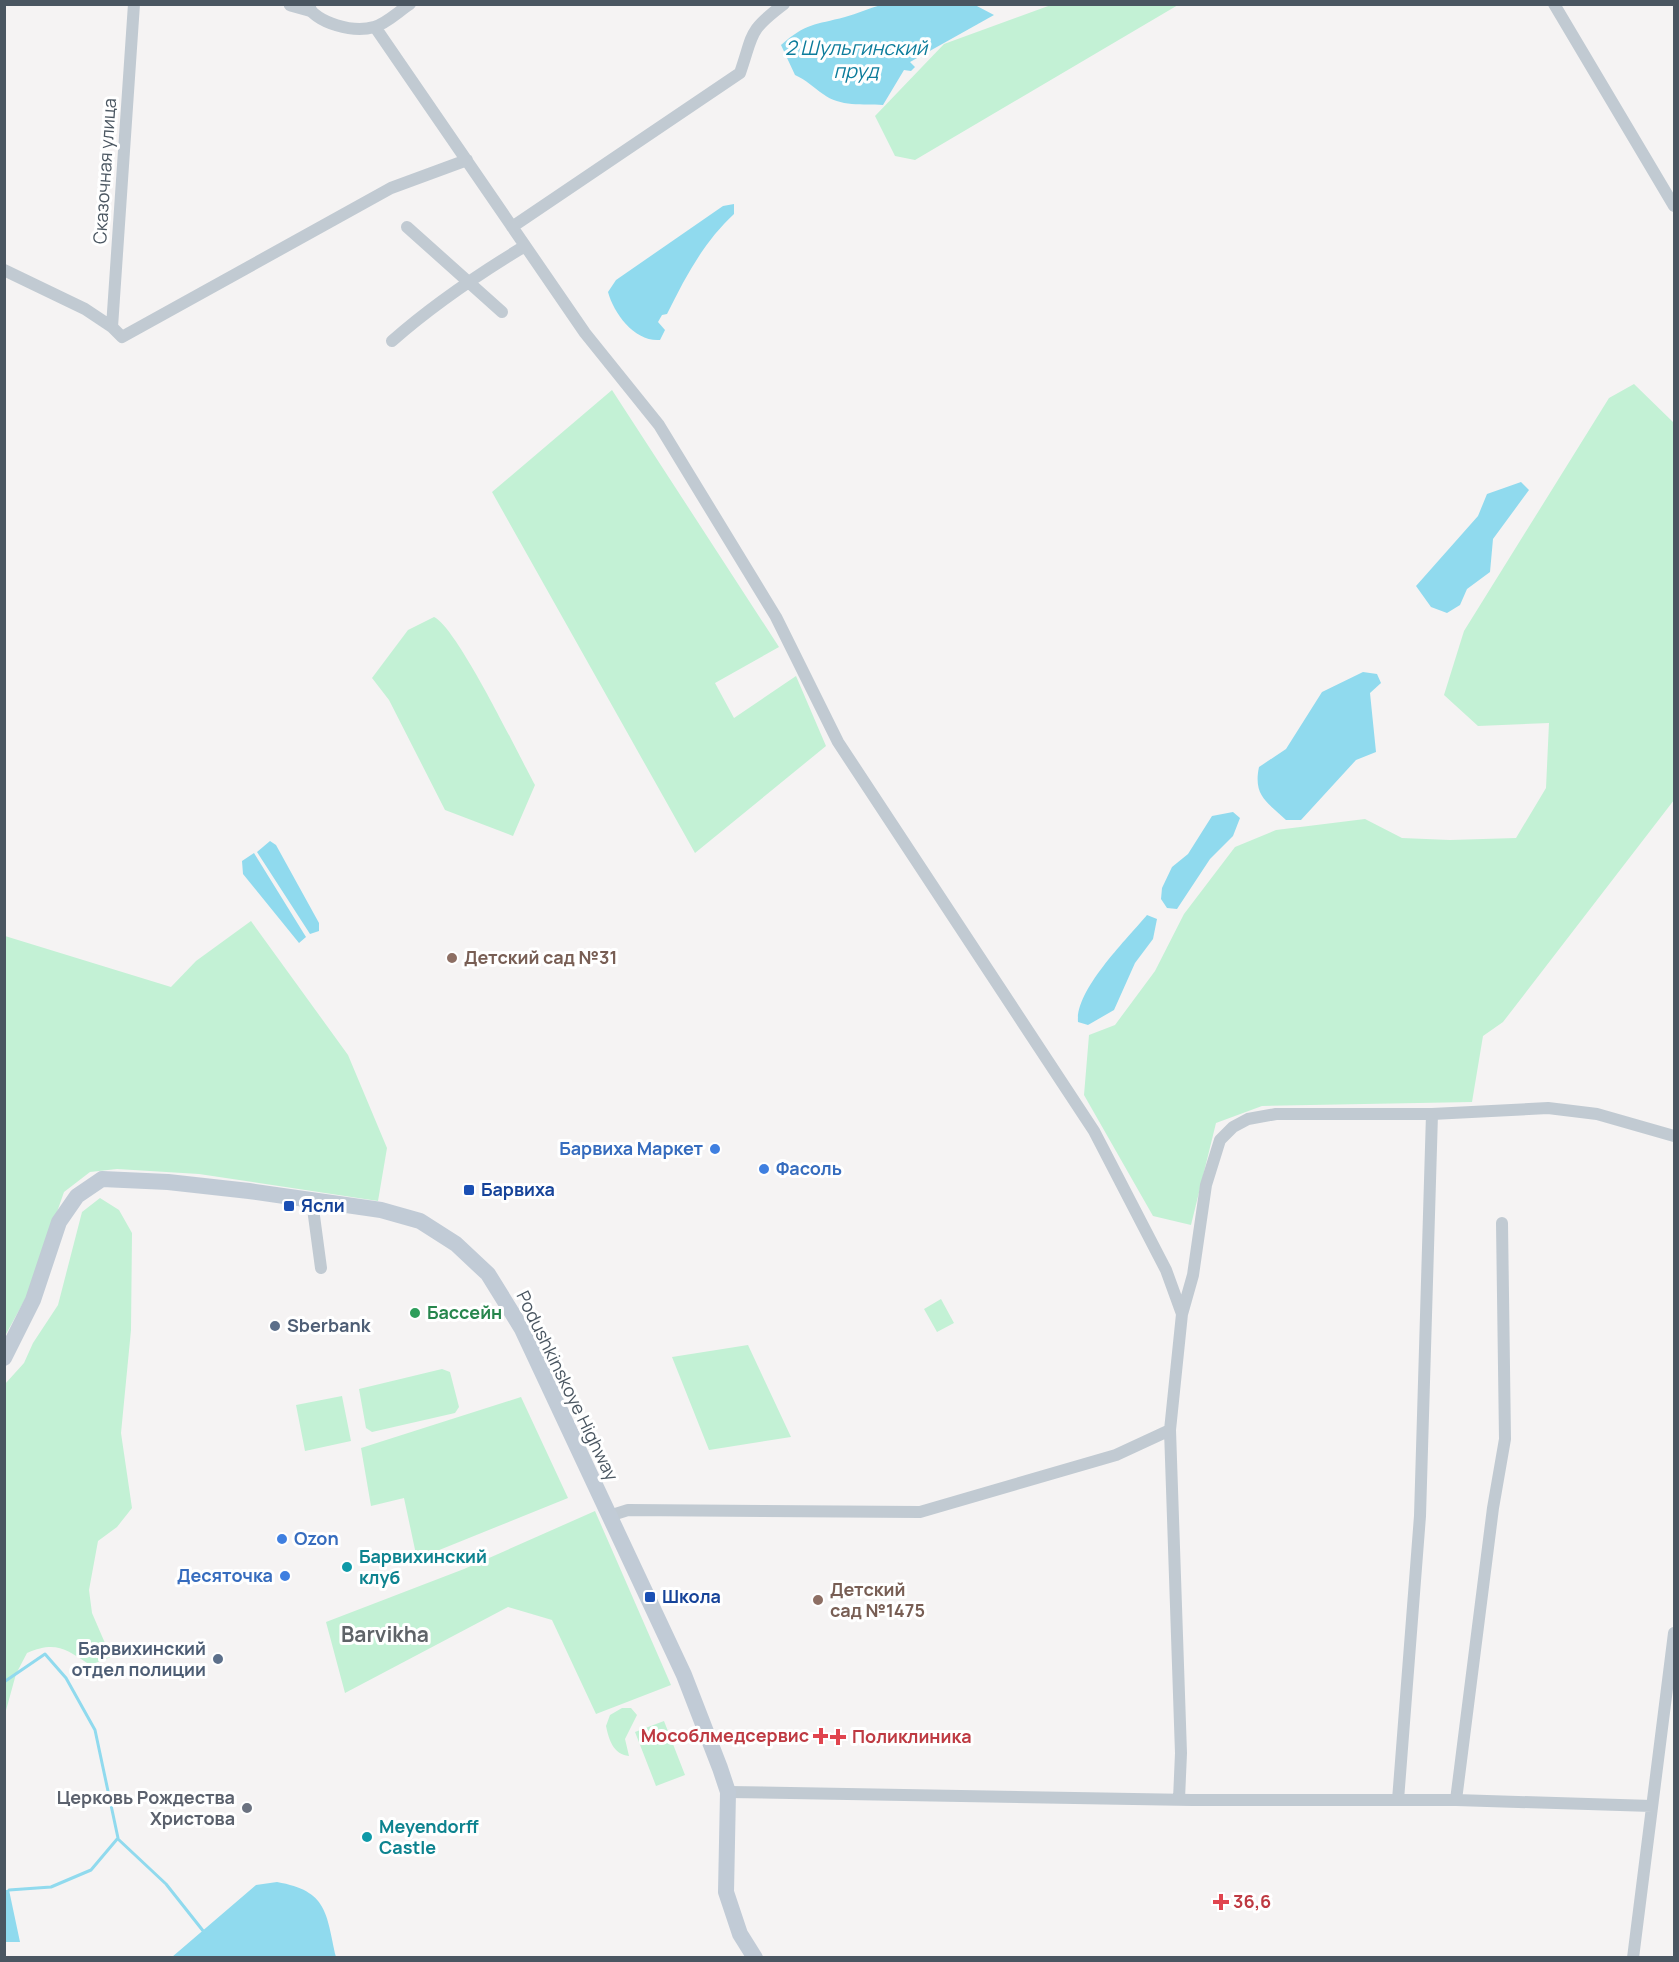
<svg xmlns="http://www.w3.org/2000/svg" width="1679" height="1962" font-family="Manrope,sans-serif">
  <style>
    .green { fill: #c3f1d5 }
    .water { fill: #90daee }
    .lines { fill: none; stroke-linecap: round; stroke-linejoin: round }
    .stream { stroke: #90daee; stroke-width: 3 }
    .minor { stroke: #c1cad2; stroke-width: 12 }
    .tertiary { stroke: #c1cad2; stroke-width: 15 }
    .secondary { stroke: #c1cbd6; stroke-width: 16 }
    .education-dot { fill: #8d6e63; stroke: #fff; stroke-width: 2 }
    .shop-dot { fill: #3f7fe0; stroke: #fff; stroke-width: 2 }
    .transit-dot { fill: #1a4fb4; stroke: #fff; stroke-width: 2 }
    .leisure-dot { fill: #2e9e5b; stroke: #fff; stroke-width: 2 }
    .service-dot { fill: #5c6f8a; stroke: #fff; stroke-width: 2 }
    .culture-dot { fill: #0f9aa8; stroke: #fff; stroke-width: 2 }
    .health-dot { fill: #e0444e; stroke: #fff; stroke-width: 2 }
    .worship-dot { fill: #6b7280; stroke: #fff; stroke-width: 2 }
    .labels { text-anchor: middle; stroke-width: 6; stroke-linejoin: round; paint-order: stroke }
    .street-label { font-size: 18px; fill: #4a5661; stroke: #fff }
    .education-label { font-size: 18px; font-weight: bold; fill: #785e54; stroke: #fff; text-anchor: start }
    .shop-label { font-size: 18px; font-weight: bold; fill: #366cbe; stroke: #fff; text-anchor: end }
    .transit-label { font-size: 18px; font-weight: bold; fill: #164399; stroke: #fff; text-anchor: start }
    .leisure-label { font-size: 18px; font-weight: bold; fill: #27864d; stroke: #fff; text-anchor: start }
    .service-label { font-size: 18px; font-weight: bold; fill: #4e5e75; stroke: #fff; text-anchor: start }
    .culture-label { font-size: 18px; font-weight: bold; fill: #0d838f; stroke: #fff; text-anchor: start }
    .health-label { font-size: 18px; font-weight: bold; fill: #be3a42; stroke: #fff; text-anchor: start }
    .worship-label { font-size: 18px; font-weight: bold; fill: #5b616d; stroke: #fff; text-anchor: end }
    .water-label { font-size: 20px; font-style: italic; fill: #0c7c9b; stroke: #fff }
    .quarter-label { font-size: 21px; font-weight: bold; fill: #5f6368; stroke: #fff }
  </style>
  <rect width="100%" height="100%" fill="#f5f3f3"/>
  <!-- green -->
  <path class="green" d="M 1051,5 L 1178,5 L 915,160 L 895,156 L 875,116 L 944,44 Z
    M 1634,384 L 1674,423 L 1674,800 L 1503,1022 L 1483,1036 L 1472,1102 L 1262,1106 L 1216,1123 L 1191,1225 L 1153,1216 L 1084,1095 L 1089,1035 L 1115,1025 L 1155,971 L 1184,914 L 1235,847 L 1276,830 L 1365,819 L 1402,838 L 1450,840 L 1516,838 L 1546,788 L 1549,723 L 1478,726 L 1444,695 L 1464,631 L 1609,398 Z
    M 612,390 L 779,647 L 715,683 L 734,718 L 796,676 L 826,746 L 695,853 L 492,492 Z
    M 434,617 C 457,627 519,756 535,785 L 513,836 L 445,810 L 389,700 L 372,678 L 408,630 Z
    M 251,921 L 348,1055 L 387,1148 L 378,1201 L 199,1174 L 117,1169 L 90,1172 L 64,1192 L 29,1292 L 5,1336 L 5,936 L 171,987 L 196,961 Z
    M 100,1198 L 119,1210 L 132,1233 L 131,1330 L 121,1433 L 132,1508 L 117,1527 L 98,1541 L 89,1590 L 92,1613 L 111,1657 L 90,1665 C 65,1648 55,1641 27,1653 L 16,1674 L 5,1714 L 5,1384 L 24,1363 L 33,1343 L 58,1305 L 82,1212 Z
    M 941,1299 L 954,1323 L 937,1332 L 924,1309 Z
    M 748,1345 L 791,1437 L 709,1450 L 672,1357 Z
    M 442,1369 L 450,1372 L 459,1407 L 455,1413 L 372,1432 L 366,1428 L 359,1389 Z
    M 342,1396 L 351,1441 L 305,1451 L 296,1405 Z
    M 521,1397 L 568,1498 L 417,1559 L 404,1498 L 371,1506 L 361,1448 Z
    M 595,1511 L 671,1685 L 596,1714 L 552,1620 L 508,1607 L 345,1693 L 326,1622 L 464,1569 Z
    M 622,1708 L 631,1708 L 637,1715 L 625,1739 L 629,1756 C 613,1754 609,1740 606,1726 L 610,1715 Z
    M 664,1721 L 685,1775 L 656,1786 L 635,1732 Z"/>
  <!-- water -->
  <path class="water" d="M 881,5 L 975,5 L 994,15 L 910,62 L 915,67 L 911,71 L 904,70 L 883,105 C 863,104 840,107 823,94 C 813,87 806,80 795,75 L 781,45 C 806,23 815,25 845,17 C 857,14 869,8 881,5 Z
    M 734,204 L 734,214 C 703,243 686,276 667,314 L 662,315 L 658,322 L 665,330 L 660,340 C 635,342 614,314 608,292 L 616,280 L 723,206 Z
    M 1521,482 L 1529,490 L 1493,539 L 1490,572 L 1467,589 L 1460,605 L 1447,613 L 1431,607 L 1416,586 L 1478,516 L 1487,494 Z
    M 1363,672 L 1377,674 L 1381,683 L 1370,693 L 1376,752 L 1356,760 L 1301,820 L 1286,820 C 1267,802 1253,796 1259,767 L 1286,749 L 1322,692 Z
    M 1233,812 L 1240,818 L 1233,836 L 1210,859 L 1177,909 L 1167,908 L 1161,899 L 1162,888 L 1172,867 L 1188,854 L 1212,816 Z
    M 270,841 L 276,845 L 319,923 L 319,931 L 310,934 L 257,852 Z
    M 254,853 L 306,937 L 299,943 L 243,874 L 242,861 Z
    M 1147,915 L 1157,919 L 1153,939 L 1135,963 L 1114,1010 L 1088,1025 L 1078,1022 C 1075,990 1127,939 1147,915 Z
    M 277,1882 C 328,1891 326,1913 336,1957 L 172,1957 L 256,1885 Z
    M 4,1890 L 9,1890 L 20,1942 L 5,1942 Z"/>
  <g class="lines">
    <!-- stream -->
    <path class="stream" d="M 4,1682 L 45,1654 L 66,1678 L 95,1730 L 118,1838 L 91,1870 L 51,1887 L 9,1890
      M 118,1839 L 166,1884 L 204,1932"/>
    <!-- minor -->
    <path class="minor" d="M 134,4 L 112,327 L 122,337 L 391,188 L 467,160
      M 306,4 C 317,24 354,33 374,27 C 386,24 399,11 410,4
      M 1554,4 L 1674,206
      M 375,27 L 585,333 L 659,425 L 776,617 L 838,742 L 1094,1131 L 1166,1270 L 1182,1314
      M 407,227 L 502,312
      M 512,227 L 740,73 C 754,33 747,32 784,4
      M 4,270 L 85,309 L 112,327
      M 392,341 C 434,304 477,275 525,246
      M 312,1201 L 321,1268
      M 609,1516 L 628,1510 L 920,1512 L 1116,1455 L 1170,1430
      M 728,1792 L 1192,1800 L 1456,1800 L 1652,1806
      M 1179,1799 L 1181,1753 L 1170,1430 L 1182,1314 L 1193,1275 L 1206,1185 L 1220,1140 L 1233,1127 L 1248,1119 L 1276,1114 L 1432,1114 L 1548,1108 L 1597,1114 L 1674,1136
      M 1398,1800 L 1420,1516 L 1432,1114
      M 1456,1800 L 1493,1508 L 1505,1439 L 1502,1223
      M 1633,1958 L 1674,1633"/>
    <!-- tertiary -->
    <path class="tertiary" d="M 291,4 L 309,9"/>
    <!-- secondary -->
    <path class="secondary" d="M 4,1358 L 33,1300 L 59,1222 L 77,1196 L 102,1179 L 168,1182 L 249,1191 L 381,1210 L 420,1221 L 456,1244 L 488,1274 L 522,1329 L 684,1675 L 720,1768 L 728,1792 L 726,1892 L 740,1934 L 755,1958"/>
  </g>
  <!-- markers -->
  <g class="education-dot">
    <circle cx="452" cy="958" r="6"/>
    <circle cx="818" cy="1600" r="6"/>
  </g>
  <g class="shop-dot">
    <circle cx="715" cy="1149" r="6"/>
    <circle cx="764" cy="1169" r="6"/>
    <circle cx="282" cy="1539" r="6"/>
    <circle cx="285" cy="1576" r="6"/>
  </g>
  <g class="transit-dot">
    <rect x="463" y="1184" width="12" height="12" rx="3"/>
    <rect x="283" y="1200" width="12" height="12" rx="3"/>
    <rect x="644" y="1591" width="12" height="12" rx="3"/>
  </g>
  <circle class="leisure-dot" cx="415" cy="1313" r="6"/>
  <g class="service-dot">
    <circle cx="275" cy="1326" r="6"/>
    <circle cx="218" cy="1659" r="6"/>
  </g>
  <g class="culture-dot">
    <circle cx="347" cy="1567" r="6"/>
    <circle cx="367" cy="1837" r="6"/>
  </g>
  <g class="health-dot">
    <path d="M818 1727h6v6h6v6h-6v6h-6v-6h-6v-6h6z"/>
    <path d="M835 1728h6v6h6v6h-6v6h-6v-6h-6v-6h6z"/>
    <path d="M1218 1893h6v6h6v6h-6v6h-6v-6h-6v-6h6z"/>
  </g>
  <circle class="worship-dot" cx="247" cy="1808" r="6"/>
  <g class="labels">
    <!-- street labels -->
    <g class="street-label">
      <text transform="translate(105 171) rotate(-86)" y="6">Сказочная улица</text>
      <text transform="translate(567 1386) rotate(64)" y="6">Podushkinskoye Highway</text>
    </g>
    <!-- education labels -->
    <g class="education-label">
      <text x="464" y="964">Детский сад №31</text>
      <text x="830" y="1596">Детский<tspan x="830" dy="21">сад №1475</tspan></text>
    </g>
    <!-- shop labels -->
    <g class="shop-label">
      <text x="703" y="1155">Барвиха Маркет</text>
      <text x="776" y="1175" text-anchor="start">Фасоль</text>
      <text x="294" y="1545" text-anchor="start">Ozon</text>
      <text x="273" y="1582">Десяточка</text>
    </g>
    <!-- transit labels -->
    <g class="transit-label">
      <text x="481" y="1196">Барвиха</text>
      <text x="301" y="1212">Ясли</text>
      <text x="662" y="1603">Школа</text>
    </g>
    <!-- leisure labels -->
    <g class="leisure-label">
      <text x="427" y="1319">Бассейн</text>
    </g>
    <!-- service labels -->
    <g class="service-label">
      <text x="287" y="1332">Sberbank</text>
      <text x="206" y="1655" text-anchor="end">Барвихинский<tspan x="206" dy="21">отдел полиции</tspan></text>
    </g>
    <!-- culture labels -->
    <g class="culture-label">
      <text x="359" y="1563">Барвихинский<tspan x="359" dy="21">клуб</tspan></text>
      <text x="379" y="1833">Meyendorff<tspan x="379" dy="21">Castle</tspan></text>
    </g>
    <!-- health labels -->
    <g class="health-label">
      <text x="809" y="1742" text-anchor="end">Мособлмедсервис</text>
      <text x="852" y="1743">Поликлиника</text>
      <text x="1233" y="1908">36,6</text>
    </g>
    <!-- worship labels -->
    <g class="worship-label">
      <text x="235" y="1804">Церковь Рождества<tspan x="235" dy="21">Христова</tspan></text>
    </g>
    <!-- water labels -->
    <g class="water-label">
      <text x="856" y="55">2 Шульгинский<tspan x="856" dy="23">пруд</tspan></text>
    </g>
    <!-- quarter labels -->
    <g class="quarter-label">
      <text x="385" y="1642">Barvikha</text>
    </g>
  </g>
  <!-- border -->
  <rect width="1679" height="1962" fill="none" stroke="#4a5661" stroke-width="12"/>
</svg>
